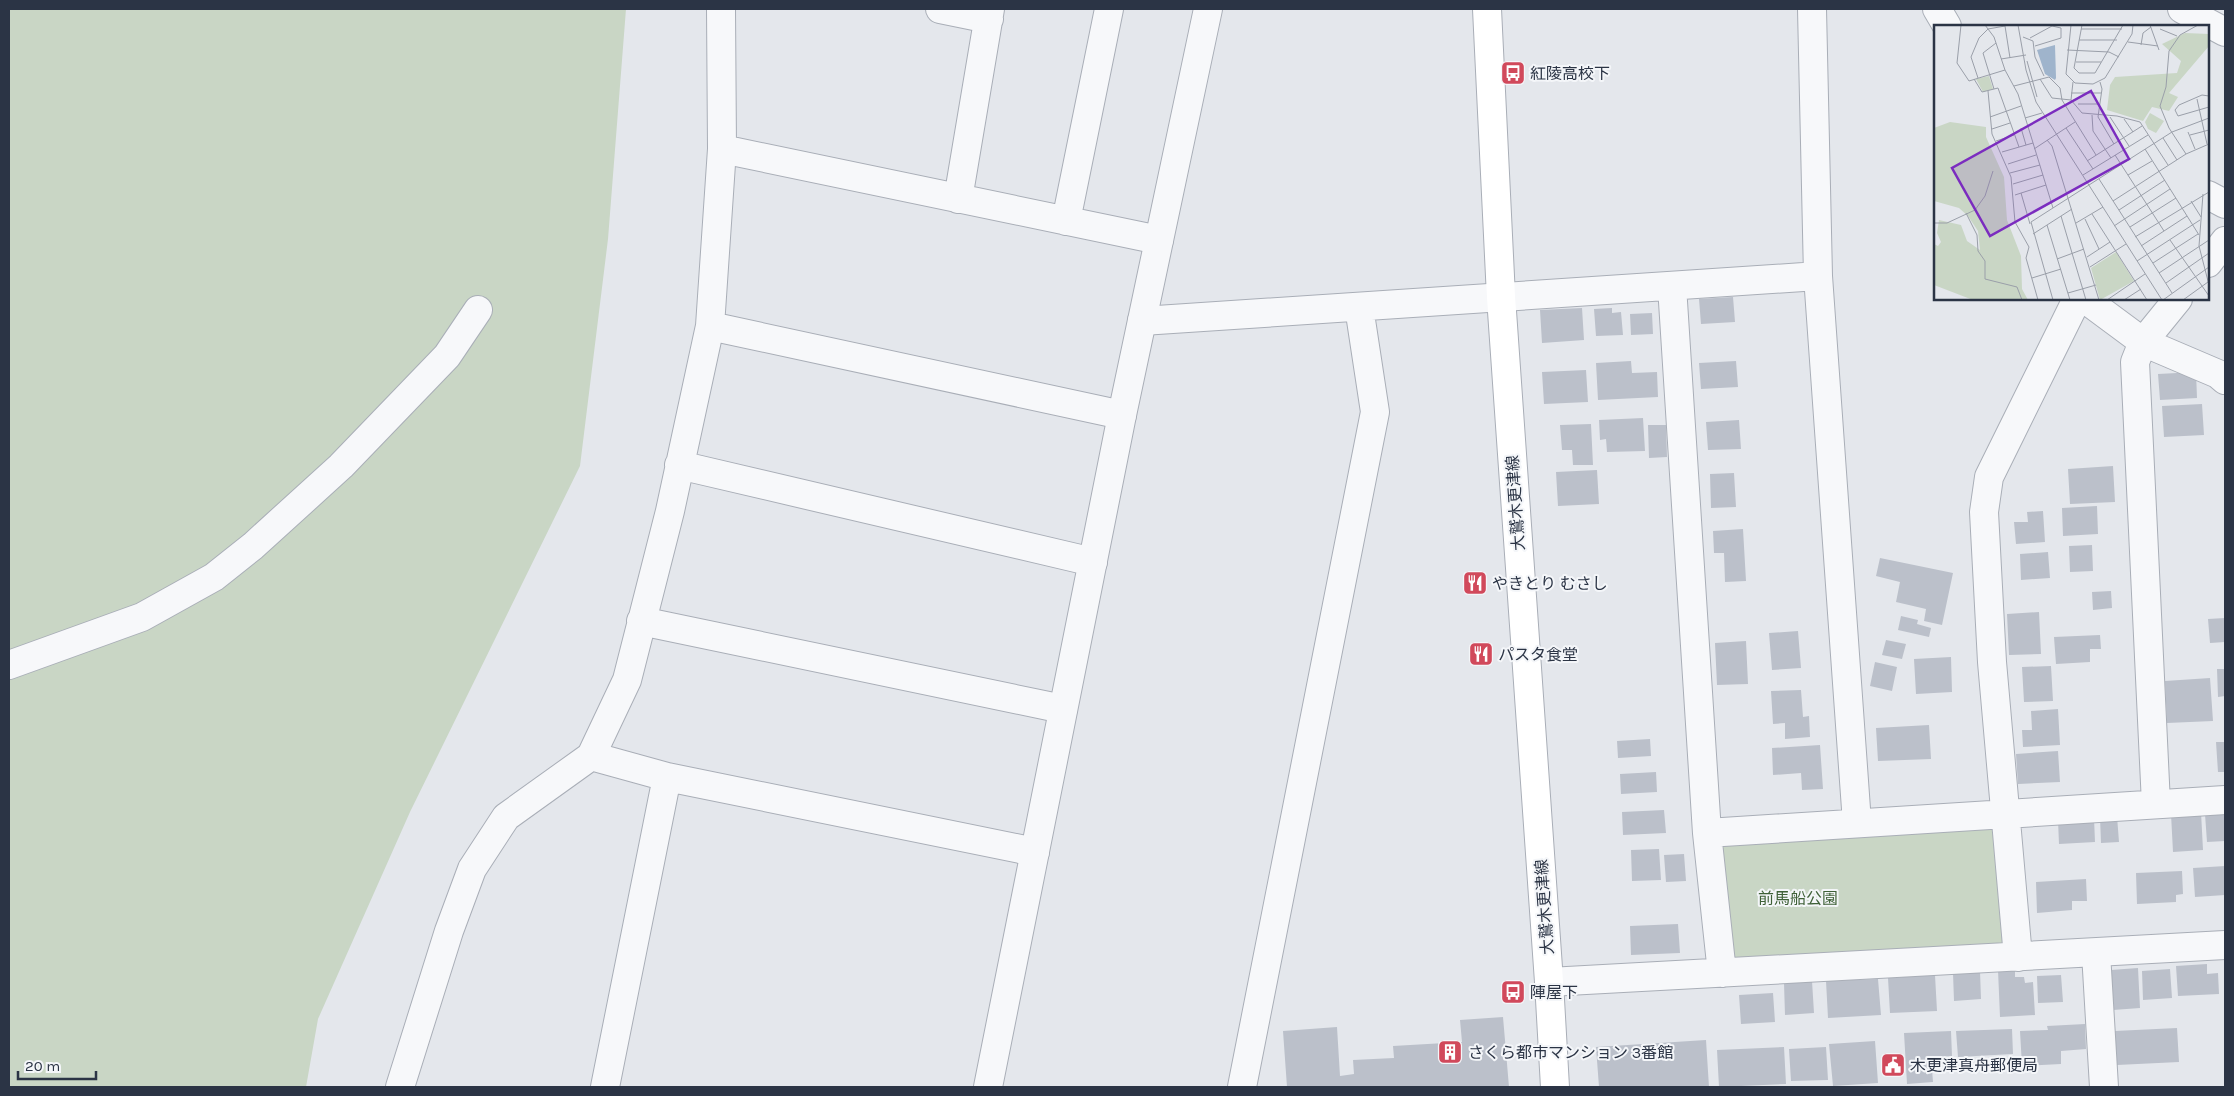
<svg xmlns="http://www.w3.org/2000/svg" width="2234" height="1096" font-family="Karla,'Noto Sans JP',sans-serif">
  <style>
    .green { fill: #c9d6c5 }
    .building { fill: #bbc0ca }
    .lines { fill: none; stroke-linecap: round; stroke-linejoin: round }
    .minor-casing { stroke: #a9aeb7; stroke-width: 30 }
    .tertiary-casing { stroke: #a9aeb7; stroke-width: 30 }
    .secondary-casing { stroke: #a9aeb7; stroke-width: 30 }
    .minor { stroke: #f7f8fa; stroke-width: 28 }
    .tertiary { stroke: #f7f8fa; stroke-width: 28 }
    .secondary { stroke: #fff; stroke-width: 28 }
    .labels { text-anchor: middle; stroke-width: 4; stroke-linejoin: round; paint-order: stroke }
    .poi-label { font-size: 16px; fill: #2b3445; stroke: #f4f6f9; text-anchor: start }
    .street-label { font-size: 16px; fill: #2b3445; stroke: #f4f6f9 }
    .park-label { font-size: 16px; fill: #3f6138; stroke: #f4f6f9 }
    .inset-road { fill: none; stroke: #9a9fa9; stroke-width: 1 }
    .view { fill: #7b2cbf; fill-opacity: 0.15; stroke: #7b2cbf; stroke-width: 2.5 }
    .inset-edge { fill: none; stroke: #2b3445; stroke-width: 2.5 }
  </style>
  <rect width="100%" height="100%" fill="#e4e7ec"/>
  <!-- green -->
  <path class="green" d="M 9,9 L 626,9 L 608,239 L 580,466 L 410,812 L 318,1019 L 306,1087 L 9,1087 Z
    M 1997,822 L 2010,951 L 1727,966 L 1714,837 Z"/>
  <!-- building -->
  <path class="building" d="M 1733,297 L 1735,322 L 1701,324 L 1699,299 Z
    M 1582,308 L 1584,340 L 1542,343 L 1540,310 Z
    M 1612,308 L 1612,313 L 1621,312 L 1623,335 L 1596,336 L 1594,309 Z
    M 1652,313 L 1653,334 L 1631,335 L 1630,314 Z
    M 1631,361 L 1632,373 L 1657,372 L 1658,397 L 1598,400 L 1596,363 Z
    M 1736,361 L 1738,387 L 1701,389 L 1699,363 Z
    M 1586,370 L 1588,402 L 1544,404 L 1542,372 Z
    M 2196,372 L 2197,398 L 2160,400 L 2158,374 Z
    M 2202,404 L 2204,435 L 2164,437 L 2162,406 Z
    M 1643,418 L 1645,451 L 1607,452 L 1606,439 L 1600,440 L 1599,420 Z
    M 1739,420 L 1741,449 L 1708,450 L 1706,422 Z
    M 1591,424 L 1593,465 L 1573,465 L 1572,450 L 1562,450 L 1560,425 Z
    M 1648,425 L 1666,425 L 1667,457 L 1649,458 Z
    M 2113,466 L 2115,502 L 2070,504 L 2068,469 Z
    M 1597,470 L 1599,504 L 1558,506 L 1556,472 Z
    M 1734,473 L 1736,507 L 1711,508 L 1710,474 Z
    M 2097,506 L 2098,534 L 2063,536 L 2062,508 Z
    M 2043,511 L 2045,542 L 2016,544 L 2014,522 L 2028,522 L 2027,512 Z
    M 1743,529 L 1746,581 L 1725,582 L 1724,553 L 1714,553 L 1713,531 Z
    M 2092,545 L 2093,571 L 2070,572 L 2069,546 Z
    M 2048,552 L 2050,578 L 2021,580 L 2020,554 Z
    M 1880,558 L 1953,573 L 1942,625 L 1924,621 L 1926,609 L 1896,602 L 1900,582 L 1876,576 Z
    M 2111,591 L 2112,608 L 2093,610 L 2092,592 Z
    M 2039,612 L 2041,654 L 2009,655 L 2007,614 Z
    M 1901,616 L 1918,620 L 1917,624 L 1931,628 L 1929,637 L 1898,630 Z
    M 2225,618 L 2225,642 L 2210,643 L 2208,619 Z
    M 1798,631 L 1801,668 L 1772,670 L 1769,633 Z
    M 2100,635 L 2101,649 L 2090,649 L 2090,662 L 2056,664 L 2054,637 Z
    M 1886,640 L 1906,644 L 1902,659 L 1882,655 Z
    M 1746,641 L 1748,684 L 1717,685 L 1715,643 Z
    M 1951,657 L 1952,692 L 1916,694 L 1914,659 Z
    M 1875,662 L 1897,667 L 1892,691 L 1870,686 Z
    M 2051,666 L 2053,701 L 2024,702 L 2022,667 Z
    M 2217,669 L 2225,669 L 2225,696 L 2218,697 Z
    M 2210,678 L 2213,721 L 2167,723 L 2165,681 Z
    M 1801,690 L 1803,717 L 1809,716 L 1810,737 L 1785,739 L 1785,723 L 1773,724 L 1771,691 Z
    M 2058,709 L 2060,745 L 2023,747 L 2022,730 L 2032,730 L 2031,711 Z
    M 1929,725 L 1931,759 L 1878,761 L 1876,728 Z
    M 1650,739 L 1651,756 L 1618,758 L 1617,741 Z
    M 2216,742 L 2225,742 L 2225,772 L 2218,772 Z
    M 1820,745 L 1823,789 L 1802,790 L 1801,773 L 1773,775 L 1772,748 Z
    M 2058,751 L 2060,782 L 2018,784 L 2016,754 Z
    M 1656,772 L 1657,792 L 1621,794 L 1620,774 Z
    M 1664,810 L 1666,833 L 1623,835 L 1622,812 Z
    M 2201,812 L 2203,850 L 2173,852 L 2171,814 Z
    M 2225,812 L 2225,841 L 2207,842 L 2205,814 Z
    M 2117,816 L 2119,842 L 2101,843 L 2100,817 Z
    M 2094,818 L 2095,842 L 2059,844 L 2058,820 Z
    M 1659,849 L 1661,880 L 1632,881 L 1631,850 Z
    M 1684,854 L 1686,881 L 1666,882 L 1664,855 Z
    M 2225,866 L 2225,895 L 2195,897 L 2193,868 Z
    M 2182,871 L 2183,894 L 2176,895 L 2176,902 L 2137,904 L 2136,873 Z
    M 2086,879 L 2087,901 L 2072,901 L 2072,910 L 2037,913 L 2036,882 Z
    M 1678,924 L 1680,953 L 1631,955 L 1630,926 Z
    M 2207,964 L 2207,974 L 2218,973 L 2219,994 L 2178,996 L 2176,966 Z
    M 2138,968 L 2140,1008 L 2113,1010 L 2111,970 Z
    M 2015,969 L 2015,977 L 2024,977 L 2025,983 L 2033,982 L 2035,1015 L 2000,1017 L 1998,970 Z
    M 2170,969 L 2172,998 L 2143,1000 L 2142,971 Z
    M 1980,971 L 1981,999 L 1954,1001 L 1953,973 Z
    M 1935,975 L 1937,1011 L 1890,1013 L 1888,978 Z
    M 2061,975 L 2063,1002 L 2038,1003 L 2037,976 Z
    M 1878,979 L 1881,1015 L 1828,1018 L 1826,981 Z
    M 1812,981 L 1814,1013 L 1785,1015 L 1784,983 Z
    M 1773,993 L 1775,1022 L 1741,1024 L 1739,995 Z
    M 1503,1017 L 1509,1087 L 1287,1087 L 1283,1031 L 1337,1027 L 1340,1076 L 1354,1074 L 1353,1060 L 1394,1058 L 1393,1046 L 1462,1042 L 1460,1020 Z
    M 2085,1024 L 2086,1049 L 2061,1051 L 2061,1064 L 2022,1066 L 2020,1031 L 2048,1030 L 2047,1026 Z
    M 2177,1028 L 2179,1062 L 2117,1065 L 2115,1031 Z
    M 2012,1029 L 2013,1054 L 1958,1057 L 1956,1031 Z
    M 1951,1031 L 1952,1056 L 1931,1057 L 1933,1082 L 1907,1084 L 1904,1033 Z
    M 1706,1040 L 1709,1087 L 1599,1087 L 1596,1047 Z
    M 1875,1041 L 1878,1083 L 1833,1086 L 1829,1044 Z
    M 1784,1047 L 1786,1084 L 1719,1087 L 1717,1050 Z
    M 1826,1047 L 1828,1080 L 1791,1081 L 1789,1049 Z"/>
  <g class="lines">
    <defs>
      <path id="minor" d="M 940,9 L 989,19
        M 1812,9 L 1818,276 L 1857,823
        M 1937,9 L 1947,26
        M 2182,9 L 2225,32
        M 722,149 L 1159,240
        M 2208,195 L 2225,204
        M 958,199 L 990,9
        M 1066,221 L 1109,9
        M 2208,263 L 2225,241
        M 1672,286 L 1707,833 L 1722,973
        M 2085,299 L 2143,342 L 2218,374 L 2225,380
        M 1142,321 L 1818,276
        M 710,326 L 1122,415
        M 679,465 L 1093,562
        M 641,621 L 1063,709
        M 9,665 L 142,617 L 214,577 L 253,546 L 341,466 L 447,356 L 478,310
        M 591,756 L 667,777 L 1035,852
        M 2156,804 L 2135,362 L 2143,342 L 2178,299
        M 1707,833 L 2225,800
        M 2096,953 L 2104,1087
        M 2018,957 L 1992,662 L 1984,512 L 1989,477 L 2077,299
        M 1549,982 L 2225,945
        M 400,1087 L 449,931 L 472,869 L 506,817 L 591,756 L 627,680 L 670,511 L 710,326 L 722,149 L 721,9
        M 605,1087 L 667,777
        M 1242,1087 L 1375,412 L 1359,307"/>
      <path id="tertiary" d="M 988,1087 L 1122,415 L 1208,9"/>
      <path id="secondary" d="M 1487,9 L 1501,297 L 1549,982 L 1555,1087"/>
    </defs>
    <!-- minor casing -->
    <use href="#minor" class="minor-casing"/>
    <!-- tertiary casing -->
    <use href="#tertiary" class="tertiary-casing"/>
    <!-- secondary casing -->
    <use href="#secondary" class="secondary-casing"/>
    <!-- minor -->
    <use href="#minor" class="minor"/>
    <!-- tertiary -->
    <use href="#tertiary" class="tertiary"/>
    <!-- secondary -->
    <use href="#secondary" class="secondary"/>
  </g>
  <!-- icons -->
  <defs>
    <symbol id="bus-square" viewBox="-11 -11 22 22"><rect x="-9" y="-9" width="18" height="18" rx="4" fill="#d1495b" stroke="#f4f6f9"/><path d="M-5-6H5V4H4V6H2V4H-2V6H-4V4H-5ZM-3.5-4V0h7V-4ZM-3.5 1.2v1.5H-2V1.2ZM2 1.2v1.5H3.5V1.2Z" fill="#fff"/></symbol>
    <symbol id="restaurant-square" viewBox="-11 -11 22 22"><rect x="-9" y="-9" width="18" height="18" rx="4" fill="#d1495b" stroke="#f4f6f9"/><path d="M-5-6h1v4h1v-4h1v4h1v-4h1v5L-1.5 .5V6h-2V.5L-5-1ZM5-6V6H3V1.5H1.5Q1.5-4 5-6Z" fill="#fff"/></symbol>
    <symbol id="building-square" viewBox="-11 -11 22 22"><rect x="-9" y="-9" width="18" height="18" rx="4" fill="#d1495b" stroke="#f4f6f9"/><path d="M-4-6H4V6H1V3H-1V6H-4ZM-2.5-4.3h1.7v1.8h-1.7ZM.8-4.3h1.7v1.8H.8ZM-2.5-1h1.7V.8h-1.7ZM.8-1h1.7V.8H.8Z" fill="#fff"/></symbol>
    <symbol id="civic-square" viewBox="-11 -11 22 22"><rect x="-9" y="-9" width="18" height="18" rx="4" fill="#d1495b" stroke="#f4f6f9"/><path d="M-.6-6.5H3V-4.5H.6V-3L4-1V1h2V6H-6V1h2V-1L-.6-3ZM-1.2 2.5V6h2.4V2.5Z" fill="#fff"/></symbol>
  </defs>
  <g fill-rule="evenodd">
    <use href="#bus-square" x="1499" y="59" width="28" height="28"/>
    <use href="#restaurant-square" x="1461" y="569" width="28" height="28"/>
    <use href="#restaurant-square" x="1467" y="640" width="28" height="28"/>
    <use href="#bus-square" x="1499" y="978" width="28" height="28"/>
    <use href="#building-square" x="1436" y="1038" width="28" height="28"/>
    <use href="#civic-square" x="1879" y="1051" width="28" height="28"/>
  </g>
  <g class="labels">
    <!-- poi labels -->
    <g class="poi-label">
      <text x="1530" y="79">紅陵高校下</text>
      <text x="1492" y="589">やきとり むさし</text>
      <text x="1498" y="660">パスタ食堂</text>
      <text x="1530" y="998">陣屋下</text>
      <text x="1468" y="1058">さくら都市マンション 3番館</text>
      <text x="1910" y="1071">木更津真舟郵便局</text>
    </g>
    <!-- street labels -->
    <g class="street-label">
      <text transform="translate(1515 503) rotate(-94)" y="6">大鷲木更津線</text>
      <text transform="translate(1544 907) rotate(-94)" y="6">大鷲木更津線</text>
    </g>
    <!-- park labels -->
    <g class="park-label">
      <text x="1798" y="904">前馬船公園</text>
    </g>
  </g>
  <!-- overview -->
  <g transform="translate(1934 25)">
    <rect width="275" height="275" fill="#e4e7ec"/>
    <path d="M 251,8 L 275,9 L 275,21 L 235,68 L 244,72 L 235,86 L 218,82 L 209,96 L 173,85 L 176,60 L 181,52 L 243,48 L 247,36 L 228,19 ZM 55,51 L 59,64 L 49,67 L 42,54 ZM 216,88 L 230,96 L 222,108 L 214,104 L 211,97 ZM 16,97 L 52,102 L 52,112 L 70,152 L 73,195 L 87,231 L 88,264 L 94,275 L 39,275 L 0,260 L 0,219 L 4,221 L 7,217 L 3,208 L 5,195 L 27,200 L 33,216 L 46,225 L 44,206 L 34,191 L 25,183 L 0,176 L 0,103 ZM 182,227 L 200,256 L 166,275 L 157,243 Z" fill="#c9d6c5"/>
    <path d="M 121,20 L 122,53 L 121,55 L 111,49 L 103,25 Z" fill="#9fb4cc"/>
    <path class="inset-road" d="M 27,0 L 23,38 L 35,56 L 71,45M 51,0 L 60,12 L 71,45 L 84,69 L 119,183M 84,0 L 92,45 L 102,77 L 228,275M 137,0 L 132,49 L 141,58 L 159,59 L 171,53 L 198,9 L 199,0M 148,0 L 140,43 L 145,48 L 161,48 L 189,0M 216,0 L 225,25M 71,1 L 76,33M 147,4 L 188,4M 226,4 L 243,11M 89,12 L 99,16 L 101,32 L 110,51M 96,13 L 118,1 L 127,3 L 127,13 L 101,21M 145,15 L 183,15M 194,17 L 224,21M 207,20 L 209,8 L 217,2M 133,25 L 175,27 L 185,32M 67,34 L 92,30M 93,36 L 103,72M 142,37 L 167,37M 44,53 L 37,32 L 45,13 L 54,4 L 71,1M 40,54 L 48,67 L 64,63 L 85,122M 106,54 L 118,73 L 137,75 L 148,88 L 183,91 L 206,97 L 234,140M 166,57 L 168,64 L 164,92 L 180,119M 80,61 L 115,52 L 126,63 L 128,75 L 162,130M 60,64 L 49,28 L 62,18M 54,66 L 58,109 L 77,152 L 81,197 L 95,222 L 92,233 L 104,275M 137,68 L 167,68M 275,71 L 268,70 L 245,80 L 241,85 L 244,91 L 275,82M 263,74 L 273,119M 137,75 L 139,57M 144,79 L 165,79M 158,90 L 159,106 L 177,133M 56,92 L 87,81M 176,92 L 195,121M 91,93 L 108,88M 190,94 L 199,107M 87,103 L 92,120M 132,103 L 159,144M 58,104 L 76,98M 254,107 L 261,124M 256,110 L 275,105M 229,113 L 243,135M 113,115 L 118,121 L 165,275M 62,116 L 80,110M 100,124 L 141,97M 211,124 L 265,210M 68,127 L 99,118M 252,129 L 235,103 L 226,81 L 232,62 L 235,26 L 246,10 L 264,0M 181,130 L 230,206M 153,136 L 208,101M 74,139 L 102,130M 76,148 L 106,140M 149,150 L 214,110M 194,150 L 218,136M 165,154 L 238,268M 79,159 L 109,150M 87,168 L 96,199M 269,169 L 265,221 L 275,260M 81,170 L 112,160M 179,176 L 252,129 L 275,119M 257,176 L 267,192M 185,185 L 231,155M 32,188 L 43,210 L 44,226 L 51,236 L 51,254 L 83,262 L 88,275M 158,189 L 213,275M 127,191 L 152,275M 151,194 L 165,224M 0,198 L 13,198 L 41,185 L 51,171 L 59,146M 142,198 L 169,182M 113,200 L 136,275M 180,201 L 236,164M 196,202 L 242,173M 99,209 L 138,184M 201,212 L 275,167M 236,215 L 275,271M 207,221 L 253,191M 153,232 L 176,217M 123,234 L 150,224M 203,236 L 266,195M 219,238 L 264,209M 156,242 L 192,219M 225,248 L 275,215M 98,253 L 127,244M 232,258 L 275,228M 134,268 L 162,260M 119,275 L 97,197 L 238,107 L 275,93M 173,275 L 211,249M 190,275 L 207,264M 229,275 L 275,242M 249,275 L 274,257"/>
    <path class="view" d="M 157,66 L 195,134 L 56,211 L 18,143 Z"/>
    <rect width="275" height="275" class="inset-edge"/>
  </g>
  <!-- border -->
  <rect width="2234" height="1096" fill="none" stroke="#2b3445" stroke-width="20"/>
  <!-- scale -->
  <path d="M18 1071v8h78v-8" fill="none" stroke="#2b3445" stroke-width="2.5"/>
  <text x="25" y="1071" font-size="15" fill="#2b3445" stroke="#f4f6f9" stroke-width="4" paint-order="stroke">20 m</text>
</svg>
